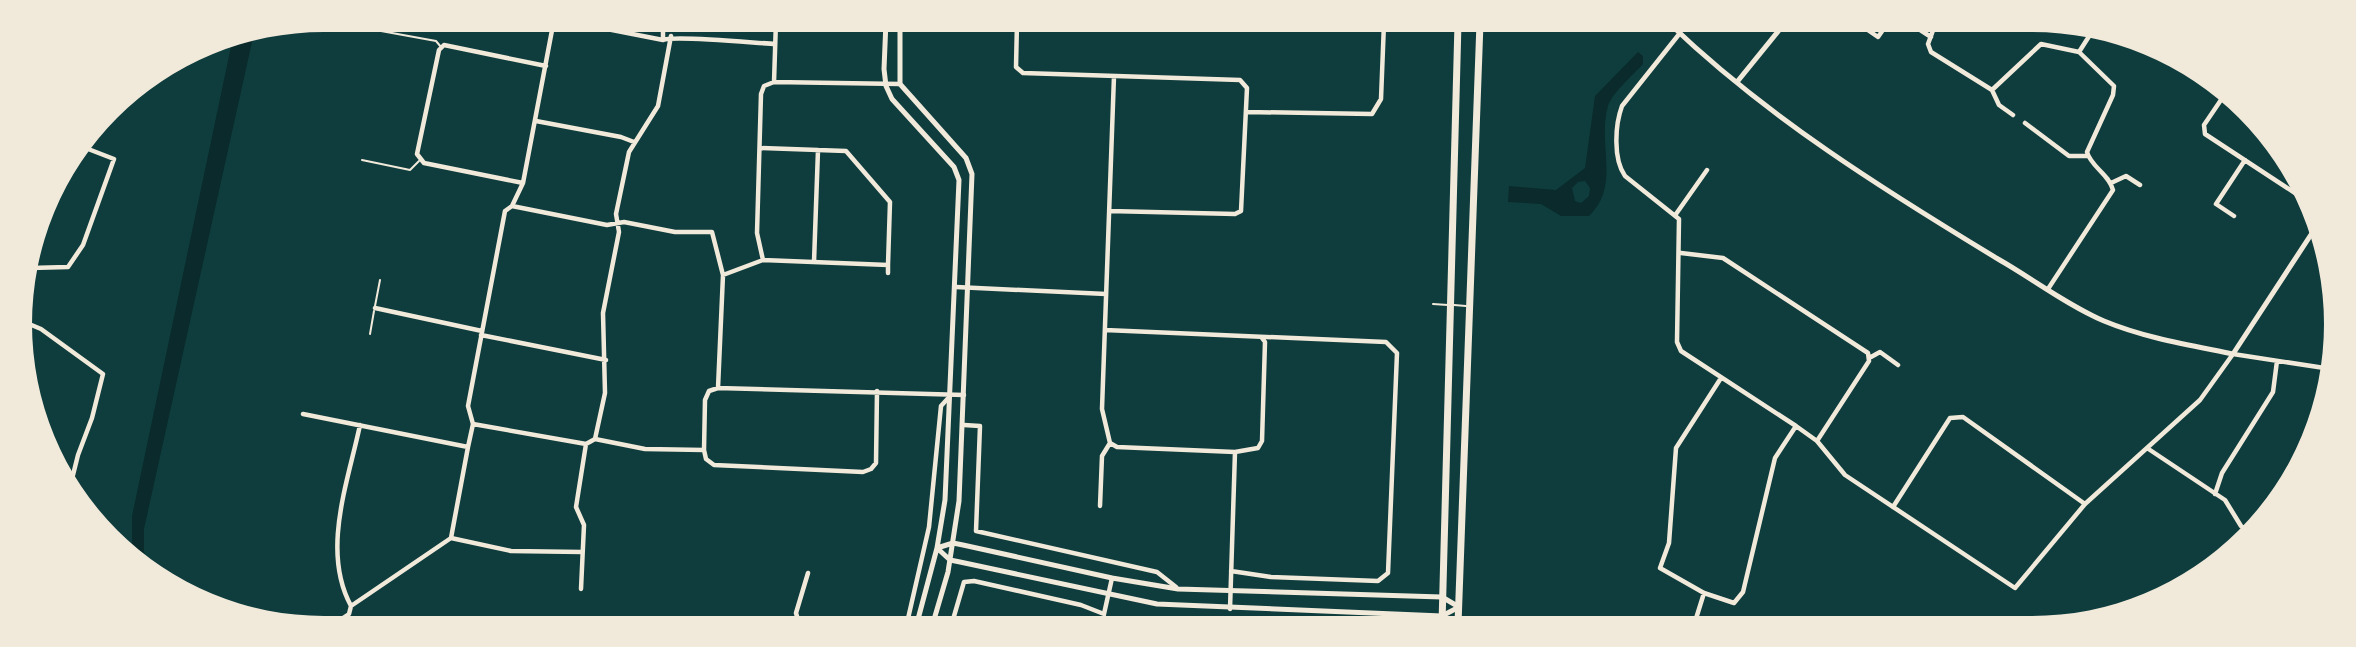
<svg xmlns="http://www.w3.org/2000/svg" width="2356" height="647" font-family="Cabin,sans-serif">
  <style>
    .water { fill: #0a2a2b; fill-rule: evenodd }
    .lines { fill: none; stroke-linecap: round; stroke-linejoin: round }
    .service { stroke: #f1e9da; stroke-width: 2 }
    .minor { stroke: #f1e9da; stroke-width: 4.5 }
    .tertiary { stroke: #f1e9da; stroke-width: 5 }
    .primary { stroke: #f1e9da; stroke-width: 7 }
  </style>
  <rect width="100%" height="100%" fill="#0f3d3e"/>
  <!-- water -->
  <path class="water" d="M 254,33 L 144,529 L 144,551 L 150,572 L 132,555 L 132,516 L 233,37 Z
    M 1638,52 L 1643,56 L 1643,64 C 1633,75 1613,92 1608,106 C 1597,144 1621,186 1589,216 L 1561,216 L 1541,204 L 1508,202 L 1509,186 L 1556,190 L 1585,168 L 1595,96 ZM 1585,181 L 1590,188 L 1589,196 L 1581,203 L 1575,201 L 1572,188 L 1578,182 Z"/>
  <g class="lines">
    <!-- service -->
    <path class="service" d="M 381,31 L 436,41 L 441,47
      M 362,160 L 410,170 L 419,161
      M 1433,304 L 1448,305
      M 1454,305 L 1466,306
      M 375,306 L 380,280
      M 370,334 L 374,311"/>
    <!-- minor -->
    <path class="minor" d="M 776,21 L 774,82 L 900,84
      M 1017,22 L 1016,67 L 1023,73 L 1240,80 L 1247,88 L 1241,211 L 1235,214 L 1109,211
      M 1859,24 L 1878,37 L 1887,24
      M 1911,24 L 1931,37
      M 553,25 L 561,20 L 663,40 C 673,35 755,43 775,44
      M 1935,25 L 1928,44 L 1931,52 L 1992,90 L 2041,44 L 2079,52 L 2114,86 L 2113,95 L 2087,152 C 2091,167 2109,174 2113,190 L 2048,289
      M 1680,33 L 1622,106 C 1615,125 1613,159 1625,176 L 1679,219 L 1677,342 L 1681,351 L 1796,426
      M 663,40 L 663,20
      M 2079,52 L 2095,27
      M 1992,90 L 1999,105 L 2013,115
      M 2225,94 L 2204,125 L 2205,134 L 2304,199
      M 1247,112 L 1372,114 L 1381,99 L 1384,23
      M 536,121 L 621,137 L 634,142
      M 2025,123 L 2069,156 L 2087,156
      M 523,183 L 424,163 L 417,154 L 439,50 L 444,45 L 546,66
      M 2111,183 L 2126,176 L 2140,185
      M 512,206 L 607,225 L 624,222 L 675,232 L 712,232 L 723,275 L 718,388
      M 1676,214 L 1707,170
      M 2234,216 L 2216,204 L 2245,160
      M 1681,253 L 1723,258 L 1868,353 L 1869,361 L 1817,441
      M 763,260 L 757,233 L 761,94 L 764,86 L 774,82
      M 814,262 L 818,150
      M 30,268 L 68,267 L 83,245 L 114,159 L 83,147
      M 888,273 L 888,265
      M 723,275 L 763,260 L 888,265 L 890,202 L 846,151 L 760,148
      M 956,287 L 1106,294
      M 20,303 L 31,282 L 30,268
      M 375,308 L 482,331
      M 22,321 L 41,329 L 103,374 L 92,418 L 78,455 L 72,479 L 74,492
      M 1105,330 L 1386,342 L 1397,353 L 1388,573 L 1378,581 L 1271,577 L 1231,571
      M 481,335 L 606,360
      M 1871,357 L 1880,352 L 1898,365
      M 1721,378 L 1676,448 L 1669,543 L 1660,568 L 1704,593 L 1734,603 L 1743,592 L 1775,458 L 1796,426 L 1817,441 L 1845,475 L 2015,588 L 2085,504 L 2200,400 L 2233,354 L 2331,369
      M 303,414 L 468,447 L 451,538 L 351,606 L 349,614 L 337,622
      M 473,424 L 586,444 L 595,439 L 645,449 L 704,450 L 705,400 L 709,391 L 718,388 L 964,395
      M 964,425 L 980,426 L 976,531 L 1157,572 L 1176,587
      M 595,439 L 605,393 L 603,313 L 619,232 L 616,214 L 629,152 L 658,106 L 671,36
      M 1110,443 L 1117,447 L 1235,452 L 1258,448 L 1262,441 L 1265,342 L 1262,338
      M 468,447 L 473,424 L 468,406 L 505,211 L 512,206 L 523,183 L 553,25 L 550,20
      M 2147,448 L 2225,500 L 2241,526 L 2250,532
      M 704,450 L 706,459 L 714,465 L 863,472 L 871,469 L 876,463 L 877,391
      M 2215,494 L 2222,473 L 2273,392 L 2277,361
      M 1100,506 L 1102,456 L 1110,443 L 1102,409 L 1114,76
      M 1893,507 L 1950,418 L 1963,417 L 2085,504
      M 451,538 L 511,551 L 582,552
      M 581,589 L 584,525 L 576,507 L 586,444
      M 351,606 C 321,551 348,482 360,425
      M 1230,609 L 1235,452
      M 799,623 L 796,613 L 808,573
      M 907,623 L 929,527 L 941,406 L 951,395
      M 952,623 L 964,582 L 974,581 L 1081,605 L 1104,614
      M 1102,623 L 1112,578
      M 1694,625 L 1704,593"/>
    <!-- tertiary -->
    <path class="tertiary" d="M 886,21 L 884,69 L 886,86 L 892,99 L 954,167 L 959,180 L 945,500 L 937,548 L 917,623
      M 900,21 L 900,84 L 966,158 L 972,174 L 959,501 L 948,572 L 933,623
      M 1670,24 C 1767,117 1884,190 1998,259 C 2033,279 2067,305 2104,321 C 2145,338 2189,345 2233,354 L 2316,227
      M 1737,82 L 1784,24
      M 937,548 L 950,560 L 960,562 L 1157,604 L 1442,616 L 1459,607
      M 937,548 L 953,543 L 963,545 L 1112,578 L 1178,589 L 1442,597 L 1459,607"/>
    <!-- primary -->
    <path class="primary" d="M 1442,624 L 1458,23
      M 1458,624 L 1480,23"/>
  </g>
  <!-- crop -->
  <path d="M0 0H2356V647H0ZM324 32H2032A292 292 0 0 1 2324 324V324A292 292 0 0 1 2032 616H324A292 292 0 0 1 32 324V324A292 292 0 0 1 324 32Z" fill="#f1e9da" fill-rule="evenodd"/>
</svg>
